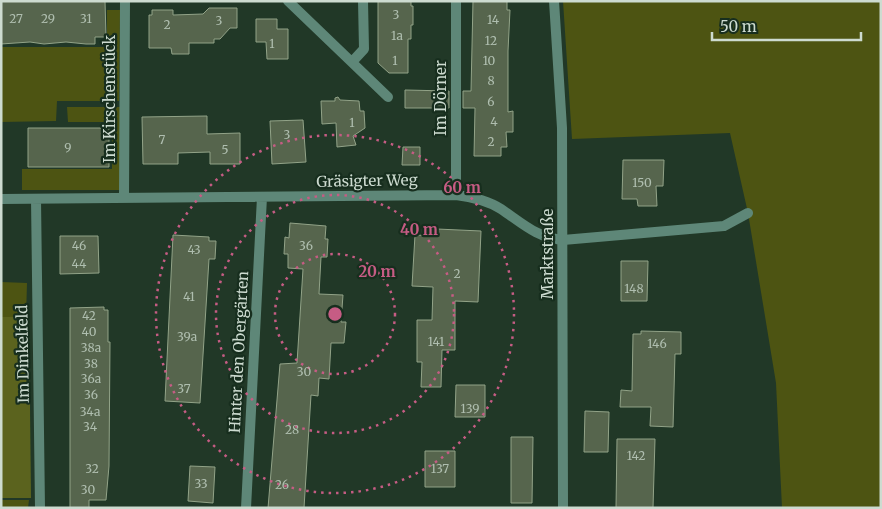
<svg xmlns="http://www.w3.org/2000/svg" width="882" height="509" font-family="Merriweather,serif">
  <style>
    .green { fill: #4d5412 }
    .forest { fill: #5b631e }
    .building { fill: #56654d; stroke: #92a388 }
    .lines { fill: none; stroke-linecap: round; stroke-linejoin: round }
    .minor { stroke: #5e8778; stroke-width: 10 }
    .tertiary { stroke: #5e8778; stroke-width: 10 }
    .ring { fill: none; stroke: #c65c84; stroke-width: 2.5; stroke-dasharray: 2.5 5 }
    .labels { text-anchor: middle; stroke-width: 4.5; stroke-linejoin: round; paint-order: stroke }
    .number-label { font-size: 12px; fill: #afbeaf }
    .street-label { font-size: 15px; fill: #cddbd0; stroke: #172e1e }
    .centre { fill: #c65c84; stroke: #172e1e; stroke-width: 2.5 }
    .ring-label { font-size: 15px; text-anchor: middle; font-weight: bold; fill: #c65c84; stroke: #172e1e; stroke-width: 4.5; stroke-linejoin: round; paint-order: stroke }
  </style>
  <rect width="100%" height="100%" fill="#213827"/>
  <!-- green -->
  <path class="green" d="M 563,1 L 881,1 L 881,508 L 782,508 L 776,383 L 748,213 L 730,133 L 572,139 Z
    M 107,10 L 120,10 L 119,101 L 57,101 L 56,121 L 1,122 L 1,47 L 107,47 Z
    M 67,107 L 122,107 L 122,190 L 22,190 L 22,169 L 112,169 L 112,122 L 68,122 Z
    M 1,282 L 27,283 L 26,317 L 1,317 Z
    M 1,500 L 29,500 L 28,508 L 1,508 Z"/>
  <!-- forest -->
  <path class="forest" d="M 1,317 L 29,317 L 31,498 L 1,498 Z"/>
  <!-- building -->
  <path class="building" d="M 1,1 L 105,1 L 106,37 L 95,37 L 95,44 L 86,44 L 66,42 L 44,44 L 30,42 L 1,44 Z
    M 378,1 L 411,1 L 411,6 L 413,6 L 413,25 L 411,25 L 411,39 L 408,39 L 408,73 L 389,73 L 378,63 Z
    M 473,1 L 507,1 L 507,10 L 510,10 L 508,51 L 508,112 L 513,111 L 513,132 L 506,132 L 507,147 L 501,147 L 501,156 L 474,156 L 475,108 L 463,108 L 463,91 L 471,91 Z
    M 209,8 L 237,8 L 237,28 L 230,28 L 220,39 L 214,39 L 214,43 L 189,43 L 189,54 L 172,54 L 171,48 L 149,48 L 149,15 L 152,15 L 152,10 L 173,10 L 173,15 L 203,14 Z
    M 256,19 L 277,19 L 277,29 L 288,29 L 288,59 L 267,59 L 266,42 L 256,42 Z
    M 405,90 L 449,91 L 449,108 L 405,108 Z
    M 338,97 L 340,100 L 359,101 L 360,111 L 364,111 L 365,128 L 353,136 L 356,145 L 337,147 L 336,123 L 322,124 L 321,101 L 335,101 L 335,98 Z
    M 207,116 L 207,134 L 240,133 L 240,164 L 210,164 L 210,152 L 178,153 L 178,164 L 143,164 L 142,117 Z
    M 303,120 L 306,162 L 272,164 L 270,121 Z
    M 28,128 L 109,128 L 109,167 L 28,167 Z
    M 403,147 L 420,147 L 420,165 L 402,165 Z
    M 623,160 L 664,160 L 663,186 L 656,186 L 657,206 L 638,206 L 637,199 L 622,199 Z
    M 290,223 L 326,226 L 325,239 L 328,239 L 327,257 L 321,257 L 319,294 L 343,295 L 341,322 L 346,322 L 344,343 L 331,343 L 329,379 L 319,378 L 318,396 L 311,395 L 304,508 L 268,508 L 280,364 L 297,363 L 303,269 L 288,268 L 288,254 L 284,254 L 285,237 L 289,238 Z
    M 437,229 L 481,231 L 478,302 L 455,301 L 455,350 L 442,350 L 441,387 L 421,387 L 422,362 L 417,362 L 417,320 L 432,320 L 433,287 L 412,286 L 415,235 L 437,236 Z
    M 173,235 L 209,237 L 209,241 L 216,241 L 215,259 L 209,259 L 200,403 L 165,401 Z
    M 60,236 L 98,236 L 99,273 L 60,274 Z
    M 621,261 L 648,261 L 647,301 L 621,301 Z
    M 104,307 L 104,310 L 108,310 L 108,342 L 110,342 L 109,466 L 106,500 L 89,500 L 89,508 L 70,508 L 70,308 Z
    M 641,331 L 681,332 L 681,354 L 675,354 L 673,427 L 650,426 L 651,407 L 620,407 L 621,390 L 632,391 L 633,334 L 641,334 Z
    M 456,385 L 485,385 L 485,417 L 455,417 Z
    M 585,411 L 609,412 L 608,452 L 584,452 Z
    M 511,437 L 533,437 L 532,503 L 511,503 Z
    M 617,439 L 655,439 L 653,508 L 616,508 Z
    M 425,451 L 455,451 L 455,487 L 425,487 Z
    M 190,466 L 215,467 L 213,503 L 188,501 Z"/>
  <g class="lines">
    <!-- minor -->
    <path class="minor" d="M 288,1 L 388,97
      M 352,62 L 364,49 L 363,1
      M 456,195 L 456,1
      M 124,198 L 125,1
      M 1,199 L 456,195 C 472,197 487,200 501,209 C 522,223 537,238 563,240 L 724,226 L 748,213
      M 36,199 L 40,508
      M 246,508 L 262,197"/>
    <!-- tertiary -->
    <path class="tertiary" d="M 554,1 L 562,128 L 563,508"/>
  </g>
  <!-- distance rings -->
  <g class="ring">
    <circle cx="335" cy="314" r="60"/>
    <circle cx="335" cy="314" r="119"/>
    <circle cx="335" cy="314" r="179"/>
  </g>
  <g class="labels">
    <!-- number labels -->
    <g class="number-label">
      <text x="396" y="19">3</text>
      <text x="16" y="23">27</text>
      <text x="48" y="23">29</text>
      <text x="86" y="23">31</text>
      <text x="493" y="24">14</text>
      <text x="219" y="25">3</text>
      <text x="167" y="29">2</text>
      <text x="397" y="40">1a</text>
      <text x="491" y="45">12</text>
      <text x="272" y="48">1</text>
      <text x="395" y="65">1</text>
      <text x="489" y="65">10</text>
      <text x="491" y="85">8</text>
      <text x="491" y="106">6</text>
      <text x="494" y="126">4</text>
      <text x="352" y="127">1</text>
      <text x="287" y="139">3</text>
      <text x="162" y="144">7</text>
      <text x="491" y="146">2</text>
      <text x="68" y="152">9</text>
      <text x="225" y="154">5</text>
      <text x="642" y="187">150</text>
      <text x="79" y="250">46</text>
      <text x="306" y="250">36</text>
      <text x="194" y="254">43</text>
      <text x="79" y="268">44</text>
      <text x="457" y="278">2</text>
      <text x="634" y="293">148</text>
      <text x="189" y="301">41</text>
      <text x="89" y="320">42</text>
      <text x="89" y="336">40</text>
      <text x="187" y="341">39a</text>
      <text x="436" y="346">141</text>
      <text x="657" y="348">146</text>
      <text x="91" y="352">38a</text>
      <text x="91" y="368">38</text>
      <text x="304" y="376">30</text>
      <text x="91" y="383">36a</text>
      <text x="184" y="393">37</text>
      <text x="91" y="399">36</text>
      <text x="470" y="413">139</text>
      <text x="90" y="416">34a</text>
      <text x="90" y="431">34</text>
      <text x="292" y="434">28</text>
      <text x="636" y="460">142</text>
      <text x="92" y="473">32</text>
      <text x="440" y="473">137</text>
      <text x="201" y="488">33</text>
      <text x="282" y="489">26</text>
      <text x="88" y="494">30</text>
    </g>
    <!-- street labels -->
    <g class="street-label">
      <text transform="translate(441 98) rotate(-90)" y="5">Im Dörner</text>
      <text transform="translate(110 99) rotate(-90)" y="5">Im Kirschenstück</text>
      <text transform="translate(367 181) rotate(-1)" y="5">Gräsigter Weg</text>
      <text transform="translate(548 254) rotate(-90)" y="5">Marktstraße</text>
      <text transform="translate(239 352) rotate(-87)" y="5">Hinter den Obergärten</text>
      <text transform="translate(23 354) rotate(-91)" y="5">Im Dinkelfeld</text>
    </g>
  </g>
  <circle cx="335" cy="314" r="8" class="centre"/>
  <g class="ring-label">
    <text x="462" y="193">60 m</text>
    <text x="419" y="235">40 m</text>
    <text x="377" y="277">20 m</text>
  </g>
  <!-- border -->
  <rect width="882" height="509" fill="none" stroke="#cddbd0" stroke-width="5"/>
  <!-- scale -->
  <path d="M712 32v8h149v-8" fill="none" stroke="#cddbd0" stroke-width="2.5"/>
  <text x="720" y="32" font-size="15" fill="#cddbd0" stroke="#172e1e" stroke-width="4" paint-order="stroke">50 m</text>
</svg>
